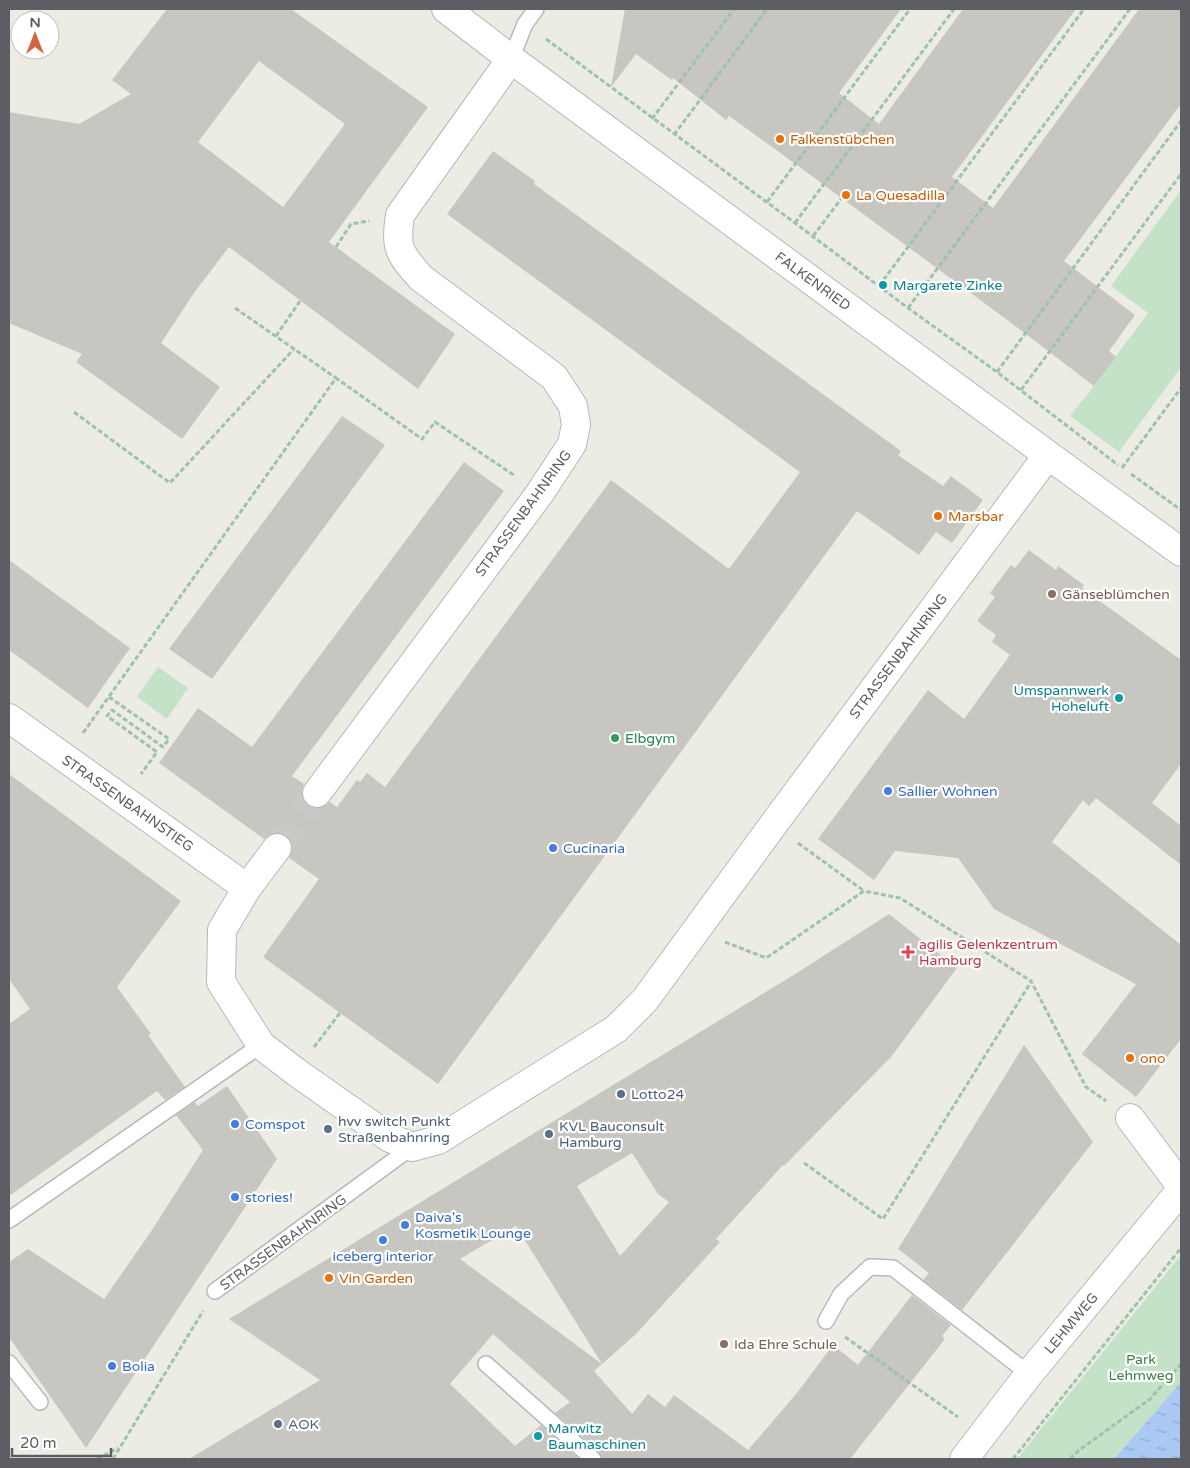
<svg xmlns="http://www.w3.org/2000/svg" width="1190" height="1468" font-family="'Varela Round',sans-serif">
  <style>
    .green { fill: #c3e2c8 }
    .water { fill: url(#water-ripples) }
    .building { fill: #c8c6c0; fill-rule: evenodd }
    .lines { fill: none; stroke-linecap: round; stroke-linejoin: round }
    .street-tunnel { stroke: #c9c8c4; stroke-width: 28; stroke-dasharray: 28 14; stroke-linecap: butt }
    .lane-casing { stroke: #b6b8bc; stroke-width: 18 }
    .street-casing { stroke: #b6b8bc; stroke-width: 30 }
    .secondary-casing { stroke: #b7b9be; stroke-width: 30 }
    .path { stroke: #9dc2ad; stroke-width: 3; stroke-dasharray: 5 2.5; stroke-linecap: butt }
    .lane { stroke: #fff; stroke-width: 15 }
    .street { stroke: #fff; stroke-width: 28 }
    .secondary { stroke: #fff; stroke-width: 28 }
    .food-dot { fill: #e8710a; stroke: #fff; stroke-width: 2 }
    .culture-dot { fill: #0f9aa8; stroke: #fff; stroke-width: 2 }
    .education-dot { fill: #8d6e63; stroke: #fff; stroke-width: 2 }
    .leisure-dot { fill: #2e9e5b; stroke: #fff; stroke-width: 2 }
    .shop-dot { fill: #3f7fe0; stroke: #fff; stroke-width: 2 }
    .health-dot { fill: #e0444e; stroke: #fff; stroke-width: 2 }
    .service-dot { fill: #5c6f8a; stroke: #fff; stroke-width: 2 }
    .labels { text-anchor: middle; stroke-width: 4.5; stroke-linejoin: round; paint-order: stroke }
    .food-label { font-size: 14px; fill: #c56008; stroke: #fff; text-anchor: start }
    .street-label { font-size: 14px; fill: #5c5e63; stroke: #fff }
    .culture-label { font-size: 14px; fill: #0d838f; stroke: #fff; text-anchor: start }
    .education-label { font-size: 14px; fill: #785e54; stroke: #fff; text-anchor: start }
    .leisure-label { font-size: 14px; fill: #27864d; stroke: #fff; text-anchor: start }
    .shop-label { font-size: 14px; fill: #366cbe; stroke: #fff; text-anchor: start }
    .health-label { font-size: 14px; fill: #be3a42; stroke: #fff; text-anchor: start }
    .service-label { font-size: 14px; fill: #4e5e75; stroke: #fff; text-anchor: start }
    .park-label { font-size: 14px; fill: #3e7f4c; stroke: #fff }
  </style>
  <defs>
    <pattern id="water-ripples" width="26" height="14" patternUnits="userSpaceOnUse" patternTransform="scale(1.25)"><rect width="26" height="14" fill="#abc9f5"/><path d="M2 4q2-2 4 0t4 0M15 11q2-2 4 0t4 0" fill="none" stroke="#8ea6ca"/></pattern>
  </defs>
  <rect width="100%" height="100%" fill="#edece4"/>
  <!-- green -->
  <path class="green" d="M 1181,190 L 1181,367 L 1119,452 L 1070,416 L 1094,386 L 1148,313 L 1111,286 Z
    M 158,667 L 188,688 L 167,719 L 137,697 Z
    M 1181,1255 L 1181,1382 L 1114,1459 L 1017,1459 Z"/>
  <!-- water -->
  <path class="water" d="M 1181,1382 L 1181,1459 L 1114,1459 Z"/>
  <!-- building -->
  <path class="building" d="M 167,9 L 291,9 L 428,107 L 329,242 L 455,334 L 418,389 L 229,247 L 194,293 L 161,343 L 220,387 L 182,439 L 76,362 L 82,354 L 9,323 L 9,112 L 79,124 L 131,94 L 112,80 ZM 259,61 L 345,124 L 283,207 L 198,142 Z
    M 625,9 L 901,9 L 839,93 L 879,124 L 963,9 L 1076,9 L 952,177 L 993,208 L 1139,9 L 1181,9 L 1181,104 L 1064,261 L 1135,315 L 1109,351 L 1116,357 L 1094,386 L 1006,319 L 779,152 L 729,116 L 726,120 L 673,78 L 672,80 L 636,54 L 611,87 Z
    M 493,151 L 535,181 L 534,184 L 901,451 L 898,455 L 943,486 L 951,476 L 983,500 L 952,543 L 936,532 L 919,555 L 857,511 L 438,1084 L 263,957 L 319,879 L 289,858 L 292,850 L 292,842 L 286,835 L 278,832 L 271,834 L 264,839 L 159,763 L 198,708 L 252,747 L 464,462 L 504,491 L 292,776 L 304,784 L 301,792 L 303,799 L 308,806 L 316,809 L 323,807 L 330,802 L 337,807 L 357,780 L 360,782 L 367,773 L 385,787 L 611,480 L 729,569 L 800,472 L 447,214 Z
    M 342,416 L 385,445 L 212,679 L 169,649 Z
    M 1029,550 L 1056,570 L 1058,566 L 1084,585 L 1082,588 L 1181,660 L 1181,764 L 1152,803 L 1181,826 L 1181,865 L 1096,798 L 1089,806 L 1083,800 L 1052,842 L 1181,945 L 1181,1039 L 1136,1097 L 1082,1054 L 1136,984 L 994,909 L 958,858 L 895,851 L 874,880 L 818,839 L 928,690 L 964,719 L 1010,655 L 992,642 L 996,635 L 977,621 L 995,597 L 990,593 L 1011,565 L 1015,568 Z
    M 9,560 L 130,648 L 88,708 L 9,650 Z
    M 9,774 L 181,901 L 117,987 L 151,1034 L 148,1035 L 185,1087 L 165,1100 L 157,1091 L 9,1196 L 9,1024 L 30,1009 L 9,979 Z
    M 889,914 L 957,968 L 891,1057 L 784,1166 L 783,1165 L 716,1239 L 720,1242 L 636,1334 L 602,1364 L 516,1226 L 460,1259 L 602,1364 L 594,1371 L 632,1414 L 648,1394 L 665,1407 L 674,1395 L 748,1450 L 797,1393 L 833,1345 L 858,1365 L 912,1295 L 951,1325 L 942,1336 L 945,1339 L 850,1459 L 602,1459 L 599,1452 L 555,1413 L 570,1402 L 493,1334 L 450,1384 L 515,1446 L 541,1425 L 579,1459 L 189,1459 L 320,1380 L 229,1319 L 792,976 ZM 632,1153 L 658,1194 L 669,1202 L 620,1256 L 577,1186 Z
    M 1024,1045 L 1093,1142 L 962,1310 L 923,1280 L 929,1273 L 898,1249 Z
    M 227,1086 L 277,1159 L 86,1448 L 9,1337 L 9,1262 L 28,1249 L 104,1299 L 152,1230 L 203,1150 L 176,1115 L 195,1102 L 198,1106 Z"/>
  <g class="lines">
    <!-- street-tunnel -->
    <path class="street-tunnel" d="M 277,848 L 317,793"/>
    <defs>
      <path id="lane" d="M 511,59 L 525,24 L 536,9
        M 9,1220 L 261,1045
        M 215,1291 L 412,1147
        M 826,1321 L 841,1294 L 870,1267 L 893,1268 L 1029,1374
        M 9,1363 L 40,1402
        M 486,1364 L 593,1459"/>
      <path id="street" d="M 446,9 L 511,59 L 1048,455 L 1181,552
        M 9,718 L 247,888
        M 317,793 L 540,493 L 572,444 L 576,425 L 573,406 L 554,377 L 421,278 C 399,253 395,249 400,215 L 511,59
        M 277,848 L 247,888 L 222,930 L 221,982 L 261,1045 L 296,1072 L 390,1138 L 412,1147 L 438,1140 L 616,1029 L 645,1000 L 773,825 L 1048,455
        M 1130,1118 L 1181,1186"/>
      <path id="secondary" d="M 964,1459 L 1029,1374 L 1181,1190"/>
    </defs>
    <!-- lane casing -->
    <use href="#lane" class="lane-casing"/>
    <!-- street casing -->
    <use href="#street" class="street-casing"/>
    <!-- secondary casing -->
    <use href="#secondary" class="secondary-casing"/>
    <!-- path -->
    <path class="path" d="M 546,39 L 795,223 L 908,308 L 997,372 L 1118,465
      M 652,119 L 734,9
      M 674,135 L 767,9
      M 767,202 L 910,9
      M 795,223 L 954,9
      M 813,236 L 841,199
      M 336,247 L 351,224 L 369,221
      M 879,286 L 1084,9
      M 235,308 L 336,378
      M 908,308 L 1130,9
      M 276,336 L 300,301
      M 997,372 L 1181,121
      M 1021,390 L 1181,174
      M 74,412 L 170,483 L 294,349
      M 1122,468 L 1181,388
      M 1131,474 L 1181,510
      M 109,697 L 169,739 L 163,747 L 112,710 L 107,716 L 157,752 L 141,774
      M 83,733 L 336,378 L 422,439 L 435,422 L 515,476
      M 798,843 L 864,891
      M 725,942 L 766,958 L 864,891 L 900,898 L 1031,981 L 1086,1087 L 1106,1101
      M 314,1047 L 340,1013
      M 804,1163 L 883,1219 L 1031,982
      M 845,1337 L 958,1417
      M 97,1459 L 118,1448
      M 113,1459 L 203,1311
      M 1013,1459 L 1181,1248
      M 1070,1459 L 1078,1451 L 1150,1399 L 1181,1364"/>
    <!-- lane -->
    <use href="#lane" class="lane"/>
    <!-- street -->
    <use href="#street" class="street"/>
    <!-- secondary -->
    <use href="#secondary" class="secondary"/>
  </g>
  <!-- markers -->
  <g class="food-dot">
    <circle cx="780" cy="139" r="5"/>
    <circle cx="846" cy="195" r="5"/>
    <circle cx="938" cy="516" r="5"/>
    <circle cx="1130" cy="1058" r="5"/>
    <circle cx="329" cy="1278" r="5"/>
  </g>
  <g class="culture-dot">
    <circle cx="883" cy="285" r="5"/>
    <circle cx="1119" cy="698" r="5"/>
    <circle cx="538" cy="1436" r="5"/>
  </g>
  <g class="education-dot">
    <circle cx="1052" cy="594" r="5"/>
    <circle cx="724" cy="1344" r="5"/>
  </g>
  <circle class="leisure-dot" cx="615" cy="738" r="5"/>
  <g class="shop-dot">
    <circle cx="888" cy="791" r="5"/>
    <circle cx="553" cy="848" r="5"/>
    <circle cx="235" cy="1124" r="5"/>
    <circle cx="235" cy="1197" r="5"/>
    <circle cx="405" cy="1225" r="5"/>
    <circle cx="383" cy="1240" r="5"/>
    <circle cx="112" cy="1366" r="5"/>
  </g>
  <path class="health-dot" d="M905.5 944.5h5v5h5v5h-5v5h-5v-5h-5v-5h5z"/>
  <g class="service-dot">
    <circle cx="621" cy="1094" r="5"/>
    <circle cx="328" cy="1129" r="5"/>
    <circle cx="549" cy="1134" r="5"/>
    <circle cx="278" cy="1424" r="5"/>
  </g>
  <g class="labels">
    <!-- food labels -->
    <g class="food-label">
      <text x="790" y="144">Falkenstübchen</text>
      <text x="856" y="200">La Quesadilla</text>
      <text x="948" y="521">Marsbar</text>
      <text x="1140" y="1063">ono</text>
      <text x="339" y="1283">Vin Garden</text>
    </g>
    <!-- street labels -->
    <g class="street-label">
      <text transform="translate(813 281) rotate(36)" y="5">FALKENRIED</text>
      <text transform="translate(523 513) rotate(-54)" y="5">STRASSENBAHNRING</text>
      <text transform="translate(898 656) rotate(-53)" y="5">STRASSENBAHNRING</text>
      <text transform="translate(128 803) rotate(35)" y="5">STRASSENBAHNSTIEG</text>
      <text transform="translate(283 1242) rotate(-36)" y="5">STRASSENBAHNRING</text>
      <text transform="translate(1071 1323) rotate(-50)" y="5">LEHMWEG</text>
    </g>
    <!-- culture labels -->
    <g class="culture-label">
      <text x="893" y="290">Margarete Zinke</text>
      <text x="1109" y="695" text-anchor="end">Umspannwerk<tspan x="1109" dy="16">Hoheluft</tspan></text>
      <text x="548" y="1433">Marwitz<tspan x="548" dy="16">Baumaschinen</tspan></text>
    </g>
    <!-- education labels -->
    <g class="education-label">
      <text x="1062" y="599">Gänseblümchen</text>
      <text x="734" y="1349">Ida Ehre Schule</text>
    </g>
    <!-- leisure labels -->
    <g class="leisure-label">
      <text x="625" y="743">Elbgym</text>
    </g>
    <!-- shop labels -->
    <g class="shop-label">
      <text x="898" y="796">Sallier Wohnen</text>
      <text x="563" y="853">Cucinaria</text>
      <text x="245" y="1129">Comspot</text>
      <text x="245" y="1202">stories!</text>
      <text x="415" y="1222">Daiva's<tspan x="415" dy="16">Kosmetik Lounge</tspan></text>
      <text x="383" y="1261" text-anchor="middle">iceberg interior</text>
      <text x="122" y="1371">Bolia</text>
    </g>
    <!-- health labels -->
    <g class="health-label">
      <text x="919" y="949">agilis Gelenkzentrum<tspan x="919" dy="16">Hamburg</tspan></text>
    </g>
    <!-- service labels -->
    <g class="service-label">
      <text x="631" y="1099">Lotto24</text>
      <text x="338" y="1126">hvv switch Punkt<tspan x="338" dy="16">Straßenbahnring</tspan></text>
      <text x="559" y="1131">KVL Bauconsult<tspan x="559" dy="16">Hamburg</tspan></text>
      <text x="288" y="1429">AOK</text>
    </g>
    <!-- park labels -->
    <g class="park-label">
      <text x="1141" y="1364">Park<tspan x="1141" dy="16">Lehmweg</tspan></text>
    </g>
  </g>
  <!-- border -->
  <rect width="1190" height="1468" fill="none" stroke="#5c5e63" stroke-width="20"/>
  <!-- north arrow -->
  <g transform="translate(35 35)"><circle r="24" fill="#ffffff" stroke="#bebfc1"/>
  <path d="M0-4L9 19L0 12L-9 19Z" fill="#d56441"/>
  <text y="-8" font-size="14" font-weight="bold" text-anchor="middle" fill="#5c5e63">N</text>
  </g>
  <!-- scale -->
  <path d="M12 1448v8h99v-8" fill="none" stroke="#5c5e63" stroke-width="2.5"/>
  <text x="20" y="1448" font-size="15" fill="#5c5e63" stroke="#ffffff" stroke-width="4" paint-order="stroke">20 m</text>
</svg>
